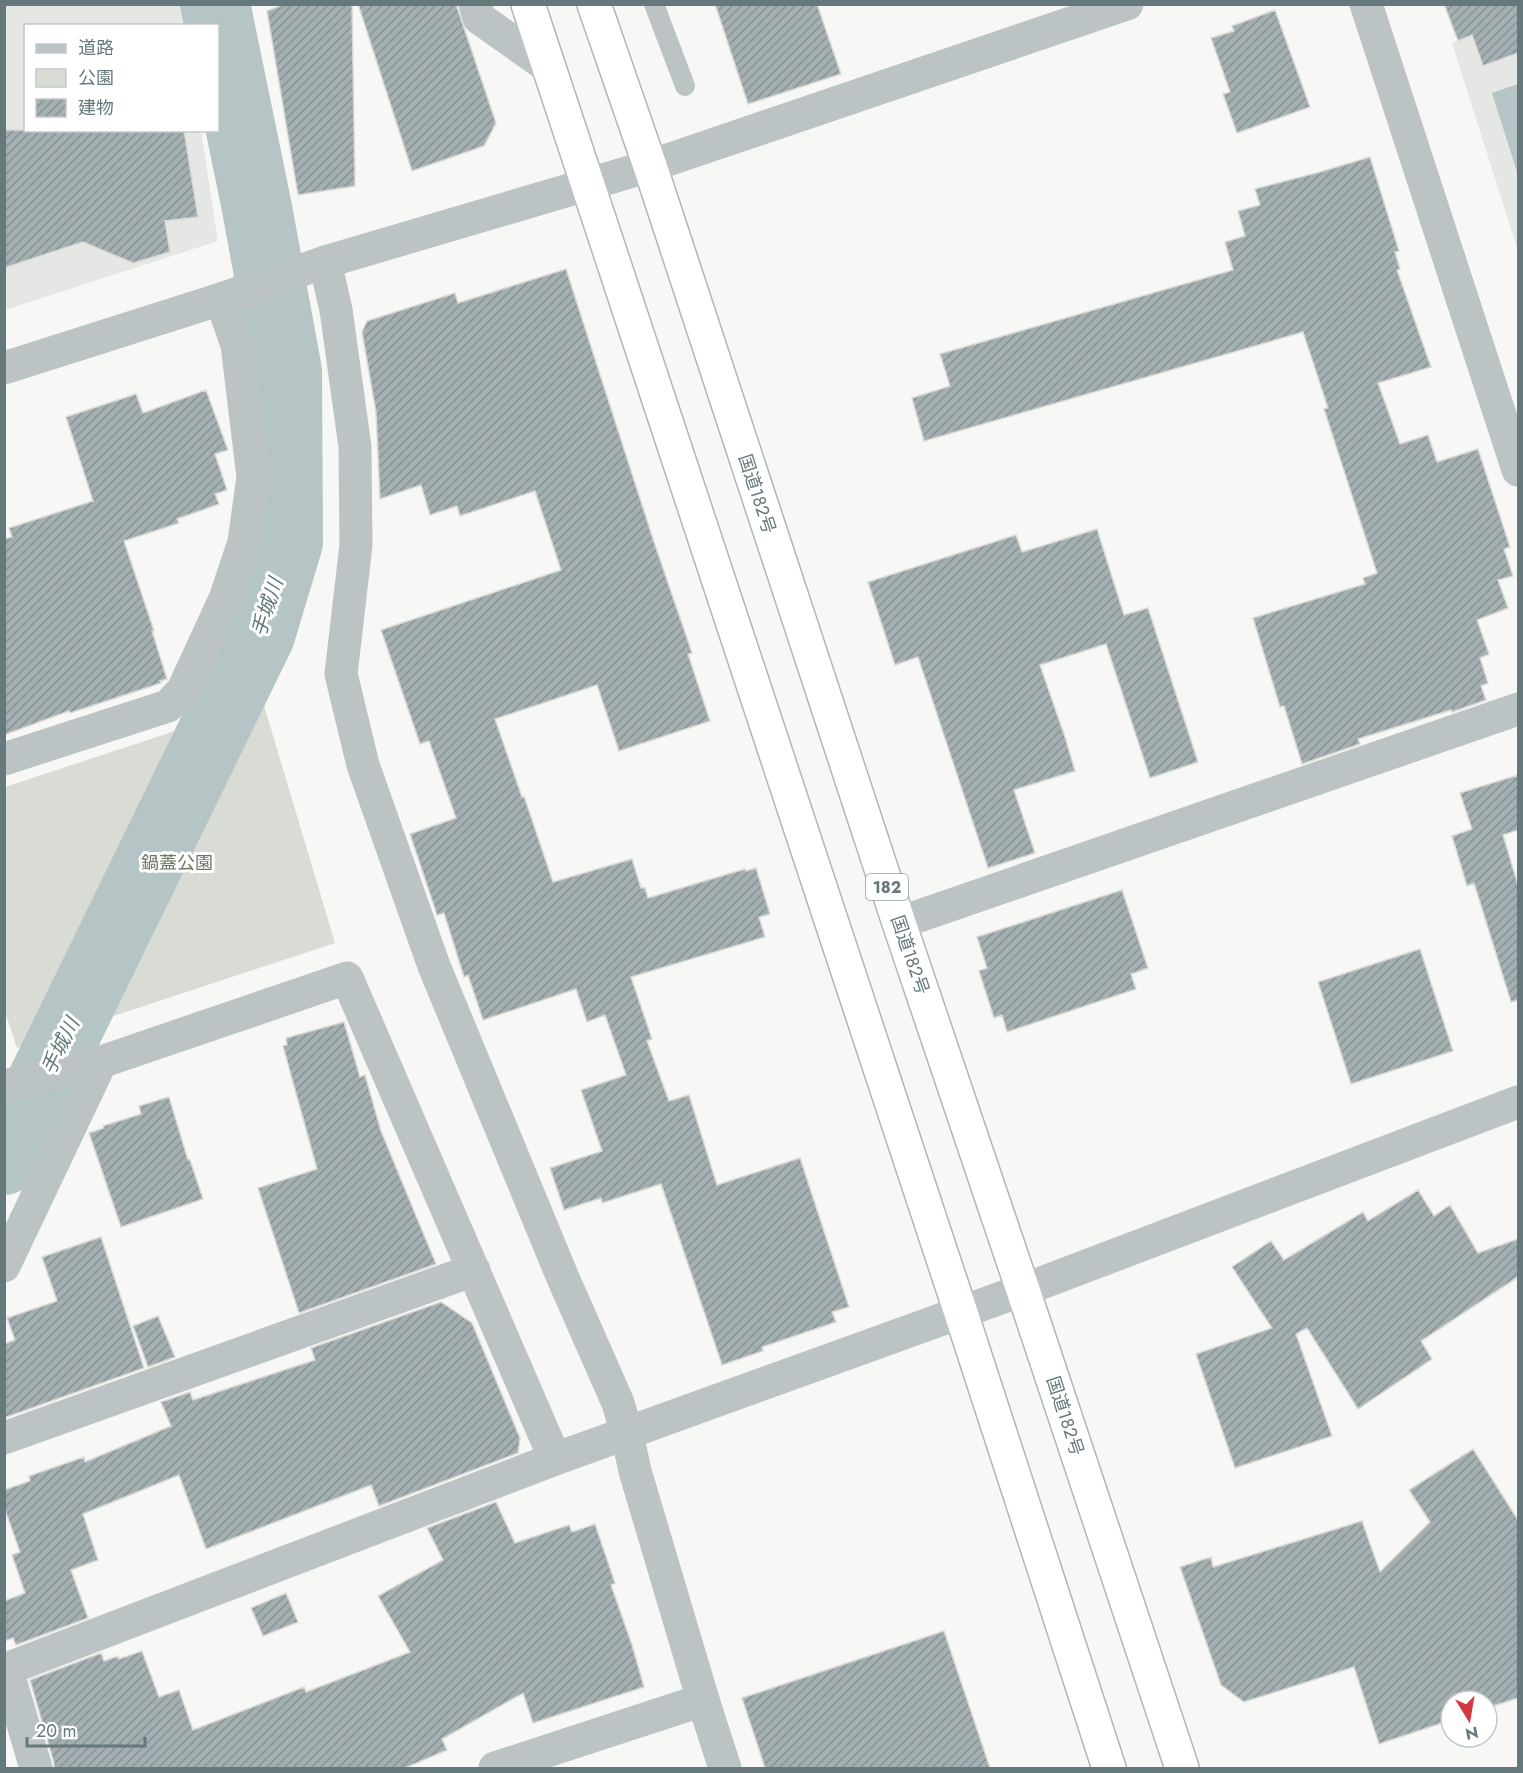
<svg xmlns="http://www.w3.org/2000/svg" width="1523" height="1773" font-family="Jost,'Noto Sans JP',sans-serif">
  <style>
    .built { fill: #e5e7e5 }
    .green { fill: #d9dcd4 }
    .water { fill: #b5c4c4 }
    .lines { fill: none; stroke-linecap: round; stroke-linejoin: round }
    .river { stroke: #b5c4c4; stroke-width: 70 }
    .building { fill: url(#building-hatch); stroke: #d9d9d7; stroke-width: 1.5 }
    .trunk-casing { stroke: #b0b6b8; stroke-width: 36 }
    .service { stroke: #bcc3c4; stroke-width: 20 }
    .minor { stroke: #bcc3c4; stroke-width: 33 }
    .tertiary { stroke: #bcc3c4; stroke-width: 33 }
    .trunk { stroke: #fff; stroke-width: 33 }
    .labels { text-anchor: middle; stroke-width: 6; stroke-linejoin: round; paint-order: stroke }
    .shield { fill: #fff; stroke: #93a1a4; stroke-width: 1.5 }
    .shield-label { font-size: 16px; font-weight: bold; fill: #65797d }
    .street-label { font-size: 18px; fill: #65797d; stroke: #fff }
    .park-label { font-size: 18px; fill: #6b7663; stroke: #fff }
    .water-label { font-size: 20px; font-style: italic; fill: #607878; stroke: #fff }
  </style>
  <defs>
    <pattern id="building-hatch" width="6" height="6" patternUnits="userSpaceOnUse" patternTransform="scale(1.5)"><rect width="6" height="6" fill="#a4afb1"/><path d="M-1 1l2-2M0 6l6-6M5 7l2-2" fill="none" stroke="#899395"/></pattern>
  </defs>
  <rect width="100%" height="100%" fill="#f7f7f5"/>
  <!-- built -->
  <path class="built" d="M 4,5 L 179,5 L 183,25 L 26,26 L 26,130 L 201,131 L 218,241 L 5,310 Z
    M 1518,20 L 1518,251 L 1452,43 Z"/>
  <!-- green -->
  <path class="green" d="M 263,702 L 335,943 L 17,1048 L 4,1009 L 5,787 Z"/>
  <!-- water -->
  <path class="water" d="M 1518,84 L 1518,175 L 1492,93 Z"/>
  <g class="lines">
    <!-- river -->
    <path class="river" d="M 4,1160 L 260,635 L 288,542 L 287,371 L 256,203 L 215,4"/>
  </g>
  <!-- building -->
  <path class="building" d="M 285,4 L 352,4 L 355,186 L 298,195 L 267,11 Z
    M 358,4 L 456,4 L 496,123 L 484,146 L 412,171 Z
    M 715,4 L 817,4 L 841,74 L 748,104 Z
    M 1444,4 L 1518,4 L 1518,53 L 1483,66 L 1472,35 L 1458,41 Z
    M 1275,10 L 1310,107 L 1237,133 L 1223,94 L 1230,92 L 1211,38 L 1234,31 L 1232,26 Z
    M 4,130 L 184,130 L 198,217 L 165,221 L 170,252 L 133,263 L 83,242 L 4,268 Z
    M 1370,157 L 1399,251 L 1395,252 L 1400,269 L 1397,270 L 1431,367 L 1378,383 L 1400,444 L 1428,435 L 1437,462 L 1478,449 L 1510,547 L 1504,549 L 1513,576 L 1498,580 L 1508,608 L 1477,620 L 1489,654 L 1480,658 L 1488,683 L 1481,686 L 1486,700 L 1452,712 L 1451,710 L 1358,739 L 1360,744 L 1302,764 L 1284,706 L 1280,707 L 1253,618 L 1365,584 L 1363,578 L 1377,573 L 1324,409 L 1328,408 L 1303,332 L 924,441 L 912,398 L 950,386 L 940,354 L 1233,270 L 1225,242 L 1245,236 L 1238,211 L 1260,205 L 1255,189 L 1320,172 Z
    M 566,269 L 653,539 L 692,653 L 688,654 L 710,721 L 619,751 L 597,685 L 495,719 L 522,797 L 524,796 L 553,882 L 632,859 L 641,888 L 645,888 L 648,898 L 745,869 L 746,871 L 756,868 L 770,914 L 759,917 L 765,937 L 631,977 L 652,1039 L 647,1041 L 669,1101 L 689,1095 L 717,1185 L 800,1158 L 849,1307 L 832,1312 L 836,1322 L 762,1347 L 763,1351 L 722,1365 L 661,1184 L 602,1203 L 601,1198 L 564,1210 L 550,1168 L 602,1151 L 581,1090 L 626,1075 L 605,1015 L 587,1022 L 576,989 L 483,1020 L 468,975 L 464,977 L 444,913 L 437,915 L 410,834 L 456,818 L 429,741 L 420,744 L 381,630 L 561,570 L 535,491 L 460,516 L 457,506 L 430,515 L 421,485 L 380,499 L 376,412 L 362,332 L 367,321 L 455,293 L 458,303 Z
    M 206,390 L 228,450 L 215,454 L 227,490 L 215,494 L 219,504 L 177,519 L 179,523 L 124,541 L 154,631 L 152,631 L 167,679 L 160,681 L 161,683 L 70,713 L 69,711 L 4,735 L 4,539 L 12,537 L 9,528 L 93,501 L 66,417 L 136,394 L 143,413 Z
    M 1097,529 L 1124,615 L 1148,608 L 1198,762 L 1150,778 L 1106,644 L 1040,665 L 1065,737 L 1075,771 L 1014,790 L 1035,853 L 988,868 L 918,657 L 895,665 L 868,582 L 1016,535 L 1022,552 Z
    M 1518,775 L 1518,830 L 1503,835 L 1518,885 L 1518,1000 L 1511,1002 L 1474,883 L 1467,886 L 1452,836 L 1472,829 L 1460,793 Z
    M 1122,890 L 1148,968 L 1131,974 L 1136,989 L 1007,1032 L 1002,1015 L 994,1018 L 979,971 L 987,968 L 977,937 Z
    M 1420,949 L 1453,1051 L 1351,1084 L 1318,982 Z
    M 344,1022 L 360,1077 L 365,1075 L 381,1131 L 436,1264 L 299,1313 L 258,1188 L 317,1169 L 283,1046 L 287,1045 L 286,1038 Z
    M 169,1097 L 188,1160 L 190,1160 L 203,1199 L 121,1227 L 89,1133 L 104,1128 L 103,1126 L 141,1114 L 139,1106 Z
    M 1418,1190 L 1434,1216 L 1450,1205 L 1478,1253 L 1518,1239 L 1518,1277 L 1421,1341 L 1432,1359 L 1358,1409 L 1307,1328 L 1296,1334 L 1332,1436 L 1235,1468 L 1196,1354 L 1272,1328 L 1232,1267 L 1271,1241 L 1284,1260 L 1363,1212 L 1368,1221 Z
    M 101,1237 L 144,1368 L 4,1418 L 4,1344 L 15,1340 L 7,1318 L 57,1301 L 42,1257 Z
    M 441,1302 L 472,1323 L 520,1438 L 518,1453 L 379,1506 L 371,1485 L 206,1549 L 179,1475 L 83,1514 L 98,1560 L 71,1570 L 88,1618 L 16,1645 L 13,1638 L 4,1641 L 4,1601 L 25,1593 L 12,1555 L 20,1552 L 4,1507 L 4,1490 L 30,1481 L 29,1476 L 84,1457 L 85,1462 L 171,1426 L 161,1402 L 190,1392 L 193,1400 L 315,1360 L 311,1348 Z
    M 158,1316 L 175,1357 L 148,1367 L 133,1326 Z
    M 1473,1449 L 1518,1520 L 1518,1698 L 1487,1708 L 1487,1701 L 1451,1701 L 1451,1720 L 1379,1744 L 1354,1667 L 1244,1702 L 1221,1685 L 1180,1567 L 1211,1557 L 1213,1567 L 1362,1521 L 1380,1572 L 1430,1522 L 1409,1490 Z
    M 496,1502 L 515,1543 L 569,1525 L 572,1532 L 595,1524 L 615,1583 L 611,1585 L 632,1645 L 644,1687 L 533,1723 L 523,1693 L 442,1739 L 447,1750 L 405,1768 L 54,1768 L 54,1763 L 30,1680 L 101,1653 L 104,1661 L 118,1656 L 119,1659 L 142,1651 L 159,1697 L 179,1690 L 193,1730 L 304,1687 L 306,1692 L 410,1652 L 378,1596 L 443,1560 L 427,1528 Z
    M 286,1593 L 298,1622 L 263,1636 L 251,1608 Z
    M 944,1631 L 990,1768 L 765,1768 L 742,1698 Z"/>
  <g class="lines">
    <defs>
      <path id="trunk" d="M 528,4 L 961,1313 L 1109,1768
        M 594,4 L 650,166 L 899,923 L 1023,1290 L 1182,1768"/>
    </defs>
    <!-- trunk casing -->
    <use href="#trunk" class="trunk-casing"/>
    <!-- service -->
    <path class="service" d="M 654,4 L 685,86"/>
    <!-- minor -->
    <path class="minor" d="M 475,4 L 479,18 L 547,66
      M 1366,4 L 1518,470
      M 325,262 L 336,310 L 355,447 L 356,545 L 341,674 L 363,765 L 434,966 L 563,1278 L 618,1403 L 627,1434
      M 4,759 L 168,706 L 183,690 L 225,599 L 244,542 L 253,477 L 237,345 L 221,299
      M 899,923 L 1518,709
      M 4,1086 L 101,1062 L 347,978 L 555,1459
      M 4,1266 L 101,1062
      M 4,1438 L 474,1270
      M 7,1670 L 36,1768
      M 495,1768 L 703,1700"/>
    <!-- tertiary -->
    <path class="tertiary" d="M 4,368 L 221,299 L 325,262 L 650,166 L 1127,4
      M 627,1434 L 635,1471 L 703,1700 L 725,1768
      M 4,1670 L 555,1459 L 1023,1290 L 1518,1102"/>
    <!-- trunk -->
    <use href="#trunk" class="trunk"/>
  </g>
  <g class="labels">
    <!-- shield labels -->
    <rect class="shield" x="866" y="874" width="42" height="26" rx="4.5"/>
    <g class="shield-label">
      <text x="887" y="893">182</text>
    </g>
    <!-- street labels -->
    <g class="street-label">
      <text transform="translate(757 494) rotate(72)" y="6">国道182号</text>
      <text transform="translate(910 955) rotate(71)" y="6">国道182号</text>
      <text transform="translate(1065 1416) rotate(72)" y="6">国道182号</text>
    </g>
    <!-- park labels -->
    <g class="park-label">
      <text x="177" y="869">鍋蓋公園</text>
    </g>
    <!-- water labels -->
    <g class="water-label">
      <text transform="translate(267 607) rotate(-72)" y="7">手城川</text>
      <text transform="translate(60 1046) rotate(-64)" y="7">手城川</text>
    </g>
  </g>
  <!-- border -->
  <rect width="1523" height="1773" fill="none" stroke="#65797d" stroke-width="12"/>
  <!-- legend -->
  <rect x="24" y="24" width="195" height="108" fill="#ffffff" stroke="#c1c9cb" stroke-width="1.5"/>
  <rect x="36" y="44" width="30" height="9" fill="#bcc3c4" stroke="#c1c9cb" stroke-width="1.5"/>
  <text x="78" y="54" font-size="18" fill="#65797d">道路</text>
  <rect x="36" y="69" width="30" height="18" fill="#d9dcd4" stroke="#c1c9cb" stroke-width="1.5"/>
  <text x="78" y="84" font-size="18" fill="#65797d">公園</text>
  <rect x="36" y="99" width="30" height="18" fill="url(#building-hatch)" stroke="#c1c9cb" stroke-width="1.5"/>
  <text x="78" y="114" font-size="18" fill="#65797d">建物</text>
  <!-- north arrow -->
  <g transform="translate(1469 1719) rotate(169)"><circle r="28" fill="#ffffff" stroke="#c1c9cb" stroke-width="1.5"/>
  <path d="M0-4.5L10 22L0 15L-10 22Z" fill="#d3393e"/>
  <text y="-9" font-size="16" font-weight="bold" text-anchor="middle" fill="#65797d">N</text>
  </g>
  <!-- scale -->
  <path d="M27 1737v9h118v-9" fill="none" stroke="#65797d" stroke-width="3"/>
  <text x="36" y="1737" font-size="18" fill="#65797d" stroke="#ffffff" stroke-width="4.5" paint-order="stroke">20 m</text>
</svg>
